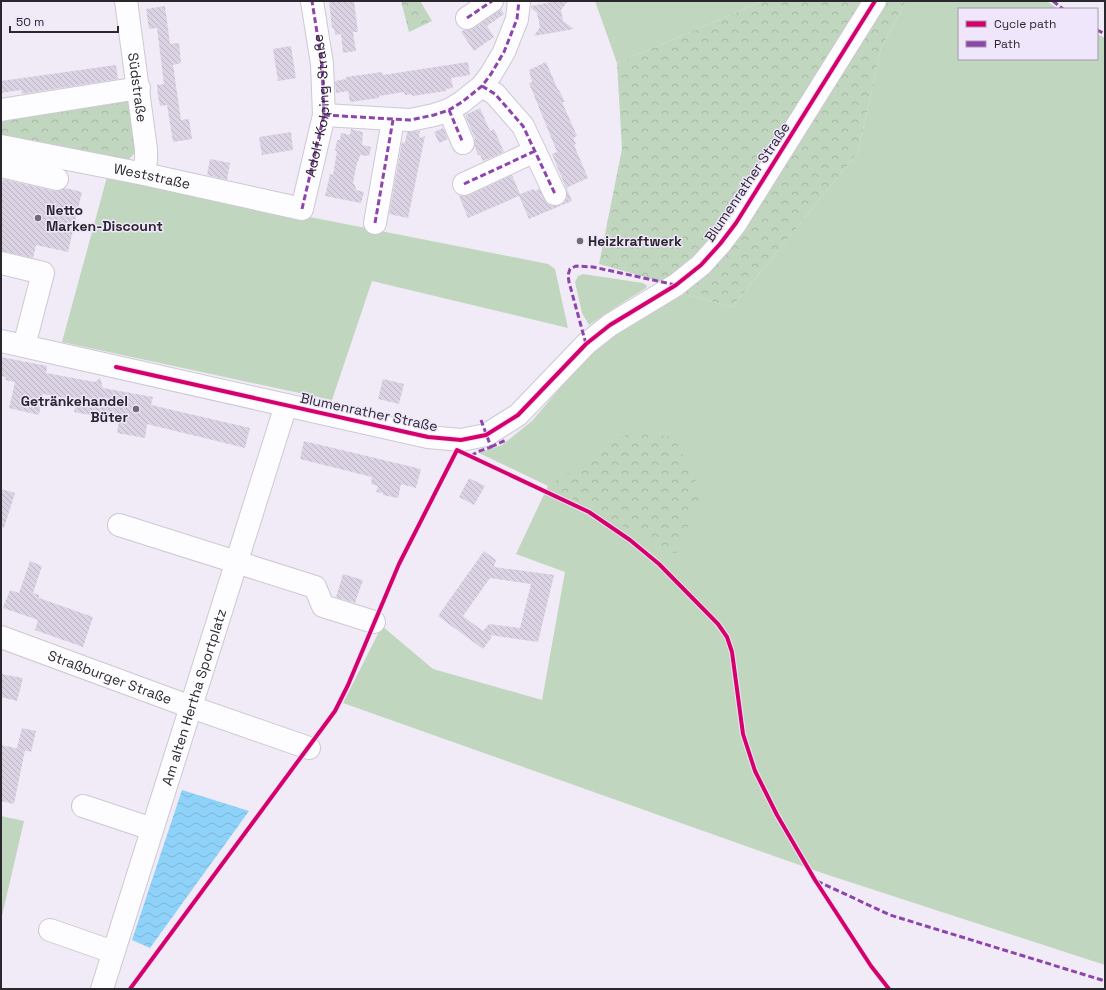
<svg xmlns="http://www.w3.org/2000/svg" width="1106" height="990" font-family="'Space Grotesk',sans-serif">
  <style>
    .green { fill: #c1d6be }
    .forest { fill: url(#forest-crowns) }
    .water { fill: url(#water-waves) }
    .building { fill: url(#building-back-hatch); fill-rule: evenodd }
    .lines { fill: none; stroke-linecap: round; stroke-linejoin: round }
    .minor-casing { stroke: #cdc9d2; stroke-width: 24 }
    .minor { stroke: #fdfcfe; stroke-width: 22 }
    .quiet { stroke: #8e44ad; stroke-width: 3; stroke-dasharray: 6 3; stroke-linecap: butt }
    .cycleway-casing { stroke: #efe6fb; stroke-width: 6 }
    .cycleway { stroke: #d6006c; stroke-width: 4 }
    .poi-dot { fill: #706c75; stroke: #efe6fb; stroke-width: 1.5 }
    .labels { text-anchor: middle; stroke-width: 3; stroke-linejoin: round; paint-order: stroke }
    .street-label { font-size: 14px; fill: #2b272f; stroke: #efe6fb }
    .poi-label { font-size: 14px; font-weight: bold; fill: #2b272f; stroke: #efe6fb; text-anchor: start }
  </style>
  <defs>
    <pattern id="forest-crowns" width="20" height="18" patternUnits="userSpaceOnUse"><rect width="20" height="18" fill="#c1d6be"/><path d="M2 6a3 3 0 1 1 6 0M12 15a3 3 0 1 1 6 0" fill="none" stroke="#a6b8a4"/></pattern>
    <pattern id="water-waves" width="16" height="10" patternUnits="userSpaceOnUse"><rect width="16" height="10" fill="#8fd2f9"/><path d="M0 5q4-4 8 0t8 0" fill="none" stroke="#7cb4d6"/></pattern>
    <pattern id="building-back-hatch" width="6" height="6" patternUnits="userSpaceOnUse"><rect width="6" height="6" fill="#dbd3e3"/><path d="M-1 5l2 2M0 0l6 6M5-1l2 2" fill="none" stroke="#bcb5c3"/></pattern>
  </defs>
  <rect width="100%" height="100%" fill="#f0ebf6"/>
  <!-- green -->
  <path class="green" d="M 595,1 L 763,1 L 617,63 Z
    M 906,1 L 1047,1 L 1058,9 L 959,9 L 959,59 L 1097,59 L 1097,34 L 1105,38 L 1105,965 L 822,873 L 343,703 L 382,626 L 433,669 L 542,700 L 565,572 L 516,554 L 548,486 L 479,453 L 502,445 L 532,421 L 587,356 L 633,323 L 684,294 L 732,307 L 858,152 L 881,48 Z
    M 107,177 L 548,264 L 555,269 L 568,328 L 372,281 L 332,400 L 62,342 Z
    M 583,274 L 643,283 L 647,286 L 646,288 L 622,303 L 589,325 L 582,313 L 575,282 L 578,276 Z
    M 1,816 L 24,821 L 1,920 Z"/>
  <!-- forest -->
  <path class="forest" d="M 401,1 L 420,1 L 432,21 L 409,32 Z
    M 763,1 L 906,1 L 881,48 L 858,152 L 732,307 L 684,294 L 659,281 L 599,264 L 622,149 L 617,63 Z
    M 126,100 L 132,103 L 136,151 L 132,156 L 126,162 L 1,138 L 1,115 Z
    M 635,429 L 674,438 L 702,493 L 676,554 L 548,486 Z"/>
  <!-- water -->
  <path class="water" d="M 182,790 L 249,811 L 150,948 L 132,940 Z"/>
  <!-- building -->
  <path class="building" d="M 329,1 L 354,1 L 358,32 L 353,32 L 356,51 L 343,53 L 341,34 L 335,35 L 334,28 L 332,28 Z
    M 557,1 L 568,1 L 561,10 L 563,21 L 574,29 L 534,36 L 540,27 L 537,13 L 531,8 L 531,6 Z
    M 165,6 L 170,44 L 179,43 L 181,63 L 173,65 L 181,120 L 189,119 L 192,139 L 173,142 L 167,105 L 160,106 L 158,96 L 157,85 L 164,84 L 157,28 L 149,29 L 146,9 Z
    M 501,9 L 504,14 L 487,26 L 494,37 L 474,51 L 461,32 L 464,30 L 468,30 L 474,28 Z
    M 291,46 L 296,78 L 278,81 L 273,49 Z
    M 468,62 L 470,75 L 451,78 L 453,88 L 446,89 L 446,91 L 412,96 L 412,94 L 405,95 L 404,92 L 379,96 L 379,98 L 350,102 L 348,91 L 336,93 L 335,81 L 346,79 L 346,77 L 382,72 L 383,75 Z
    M 546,62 L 558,90 L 559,90 L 565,102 L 562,102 L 577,136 L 573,138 L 576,144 L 574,145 L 588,178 L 566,188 L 552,154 L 557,152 L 529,83 L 532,82 L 529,70 Z
    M 116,65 L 118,79 L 22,94 L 21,90 L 1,93 L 1,81 Z
    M 480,108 L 490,131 L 494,129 L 504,152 L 483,161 L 480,155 L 478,155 L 475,147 L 475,138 L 465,115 Z
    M 443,128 L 448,139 L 439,143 L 434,132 Z
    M 351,129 L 363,132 L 362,145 L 371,147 L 369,156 L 360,155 L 358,162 L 357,162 L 353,183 L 355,185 L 356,190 L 364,192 L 361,203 L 325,196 L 330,174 L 333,175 L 337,151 L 335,151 L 337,140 L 340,140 L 341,133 L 350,135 Z
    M 420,131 L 419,138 L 425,136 L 408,218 L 389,214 L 402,142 L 405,143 L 407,132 Z
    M 291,132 L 293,150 L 262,155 L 259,137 Z
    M 210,159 L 230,163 L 227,180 L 207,175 Z
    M 512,175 L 520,194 L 534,189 L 535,191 L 539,189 L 548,204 L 554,206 L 561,205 L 565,201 L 567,195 L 566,187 L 572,201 L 529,219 L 519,196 L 468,218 L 459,196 L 469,195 Z
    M 3,179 L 54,191 L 60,191 L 65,188 L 82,192 L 68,252 L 36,245 L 33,258 L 1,251 L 1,189 Z
    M 1,357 L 47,366 L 46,373 L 95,382 L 100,378 L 103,388 L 153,397 L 151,405 L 250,428 L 245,448 L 147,424 L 145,438 L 117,433 L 119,421 L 74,412 L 75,407 L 64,405 L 65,398 L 43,394 L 39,415 L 9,408 L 15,382 L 5,380 L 6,377 L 1,376 Z
    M 383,379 L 404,384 L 399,404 L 378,399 Z
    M 304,441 L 421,469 L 416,488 L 401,484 L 398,498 L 383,495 L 383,493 L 376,492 L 378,486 L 371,484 L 372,477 L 300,459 Z
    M 469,478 L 485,486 L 474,505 L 459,497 Z
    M 1,489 L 15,493 L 4,528 L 1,527 Z
    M 484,551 L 496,560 L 494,567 L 554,575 L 538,642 L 490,635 L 492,637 L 483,649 L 438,616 ZM 490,578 L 531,584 L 520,628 L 489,624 L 483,631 L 463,616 Z
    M 30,561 L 42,566 L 33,593 L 39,595 L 39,598 L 93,617 L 83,647 L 35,630 L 38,620 L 3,608 L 10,590 L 19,593 Z
    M 343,574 L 363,580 L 355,603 L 336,597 Z
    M 1,674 L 23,678 L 17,701 L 1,697 Z
    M 22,728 L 36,731 L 31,752 L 17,748 Z
    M 1,745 L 25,750 L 14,804 L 1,801 Z"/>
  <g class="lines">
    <defs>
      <g id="minor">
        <path id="s1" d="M 126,1 L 146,149 L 146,160 L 144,174"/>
        <path d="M 467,18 L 492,1"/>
        <path d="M 482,86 L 495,94 L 523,126 L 555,194"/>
        <path d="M 1,110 L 139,88"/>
        <path d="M 449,110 L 463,143"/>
        <path d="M 324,115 L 410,120 L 434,115 L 449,110 L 462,102 L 482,86 L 491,74 L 504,52 L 517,19 L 519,1"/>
        <path id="s2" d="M 1,146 L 144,174 L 302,209 L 324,115 L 322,64 L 312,1"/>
        <path d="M 1,166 L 57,179"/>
        <path d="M 464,184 L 535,151"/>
        <path d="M 375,223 L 393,120"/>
        <path d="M 1,263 L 43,273 L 24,346"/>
        <path d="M 1,341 L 428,437 L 461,440 L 486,435 L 518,415 L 586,344 L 610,325 L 676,285 L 701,265 L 720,244 L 736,223 L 875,1"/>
        <path d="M 119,525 L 315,587 L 323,606 L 374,622"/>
        <path id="s3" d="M 1,637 L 191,707 L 309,748"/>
        <path d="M 83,806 L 152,829"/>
        <path d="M 50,930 L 113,952"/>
        <path id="s4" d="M 102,989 L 286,405"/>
      </g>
    </defs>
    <!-- minor casing -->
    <use href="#minor" class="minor-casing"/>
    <!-- minor -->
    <use href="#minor" class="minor"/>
    <!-- quiet -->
    <path class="quiet" d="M 1053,1 L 1063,9
      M 467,18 L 492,1
      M 1097,30 L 1105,34
      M 482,86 L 495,94 L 523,126 L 555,194
      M 449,110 L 463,143
      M 324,115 L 410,120 L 434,115 L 449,110 L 462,102 L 482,86 L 491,74 L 504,52 L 517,19 L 519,1
      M 464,184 L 535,151
      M 302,209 L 324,115 L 322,64 L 312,1
      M 375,223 L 393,120
      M 586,344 L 569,282 L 568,275 L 570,269 L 576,266 L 593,267 L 676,285
      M 491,447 L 506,440
      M 471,456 L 477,452 L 491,447 L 481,420
      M 817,881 L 890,915 L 1105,981"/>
    <defs>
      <path id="cycleway" d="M 116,367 L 428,437 L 461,440 L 486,435 L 518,415 L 586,344 L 610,325 L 676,285 L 701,265 L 720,244 L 736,223 L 875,1
        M 130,989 L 335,711 L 348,685 L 399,564 L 457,450 L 589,512 L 630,540 L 659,564 L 718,624 L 727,637 L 732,652 L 743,734 L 755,771 L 777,815 L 815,880 L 871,966 L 889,989"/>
    </defs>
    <!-- cycleway casing -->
    <use href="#cycleway" class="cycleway-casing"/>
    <!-- cycleway -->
    <use href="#cycleway" class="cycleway"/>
  </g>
  <!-- markers -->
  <g class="poi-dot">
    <circle cx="38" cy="218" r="4"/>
    <circle cx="580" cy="241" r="4"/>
    <circle cx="136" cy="409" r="4"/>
  </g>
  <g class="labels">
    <!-- street labels -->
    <g class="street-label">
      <text dy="5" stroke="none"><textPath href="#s1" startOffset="87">Südstraße</textPath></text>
      <text dy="5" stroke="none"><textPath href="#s2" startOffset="413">Adolf-Kolping-Straße</textPath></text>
      <text dy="5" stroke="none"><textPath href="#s2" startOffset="154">Weststraße</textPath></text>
      <text transform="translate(747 182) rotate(-56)" y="5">Blumenrather Straße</text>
      <text transform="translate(369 412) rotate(12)" y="5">Blumenrather Straße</text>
      <text dy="5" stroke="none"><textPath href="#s3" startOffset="116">Straßburger Straße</textPath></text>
      <text dy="5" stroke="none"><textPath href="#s4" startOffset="306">Am alten Hertha Sportplatz</textPath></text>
    </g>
    <!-- poi labels -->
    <g class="poi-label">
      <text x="46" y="215">Netto<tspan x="46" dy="16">Marken-Discount</tspan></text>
      <text x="588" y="246">Heizkraftwerk</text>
      <text x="128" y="406" text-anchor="end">Getränkehandel<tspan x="128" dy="16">Büter</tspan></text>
    </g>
  </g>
  <!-- border -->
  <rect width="1106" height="990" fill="none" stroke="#2b272f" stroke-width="4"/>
  <!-- legend -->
  <rect x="958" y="8" width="140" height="52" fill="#efe6fb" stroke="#a19aa9"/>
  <rect x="966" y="21" width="20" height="6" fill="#d6006c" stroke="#a19aa9"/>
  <text x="994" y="28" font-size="12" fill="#2b272f">Cycle path</text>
  <rect x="966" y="41" width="20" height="6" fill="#8e44ad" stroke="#a19aa9"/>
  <text x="994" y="48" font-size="12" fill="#2b272f">Path</text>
  <!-- scale -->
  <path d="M10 26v6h108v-6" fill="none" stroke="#2b272f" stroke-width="2"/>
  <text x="16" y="26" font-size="12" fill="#2b272f" stroke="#efe6fb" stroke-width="3" paint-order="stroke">50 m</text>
</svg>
